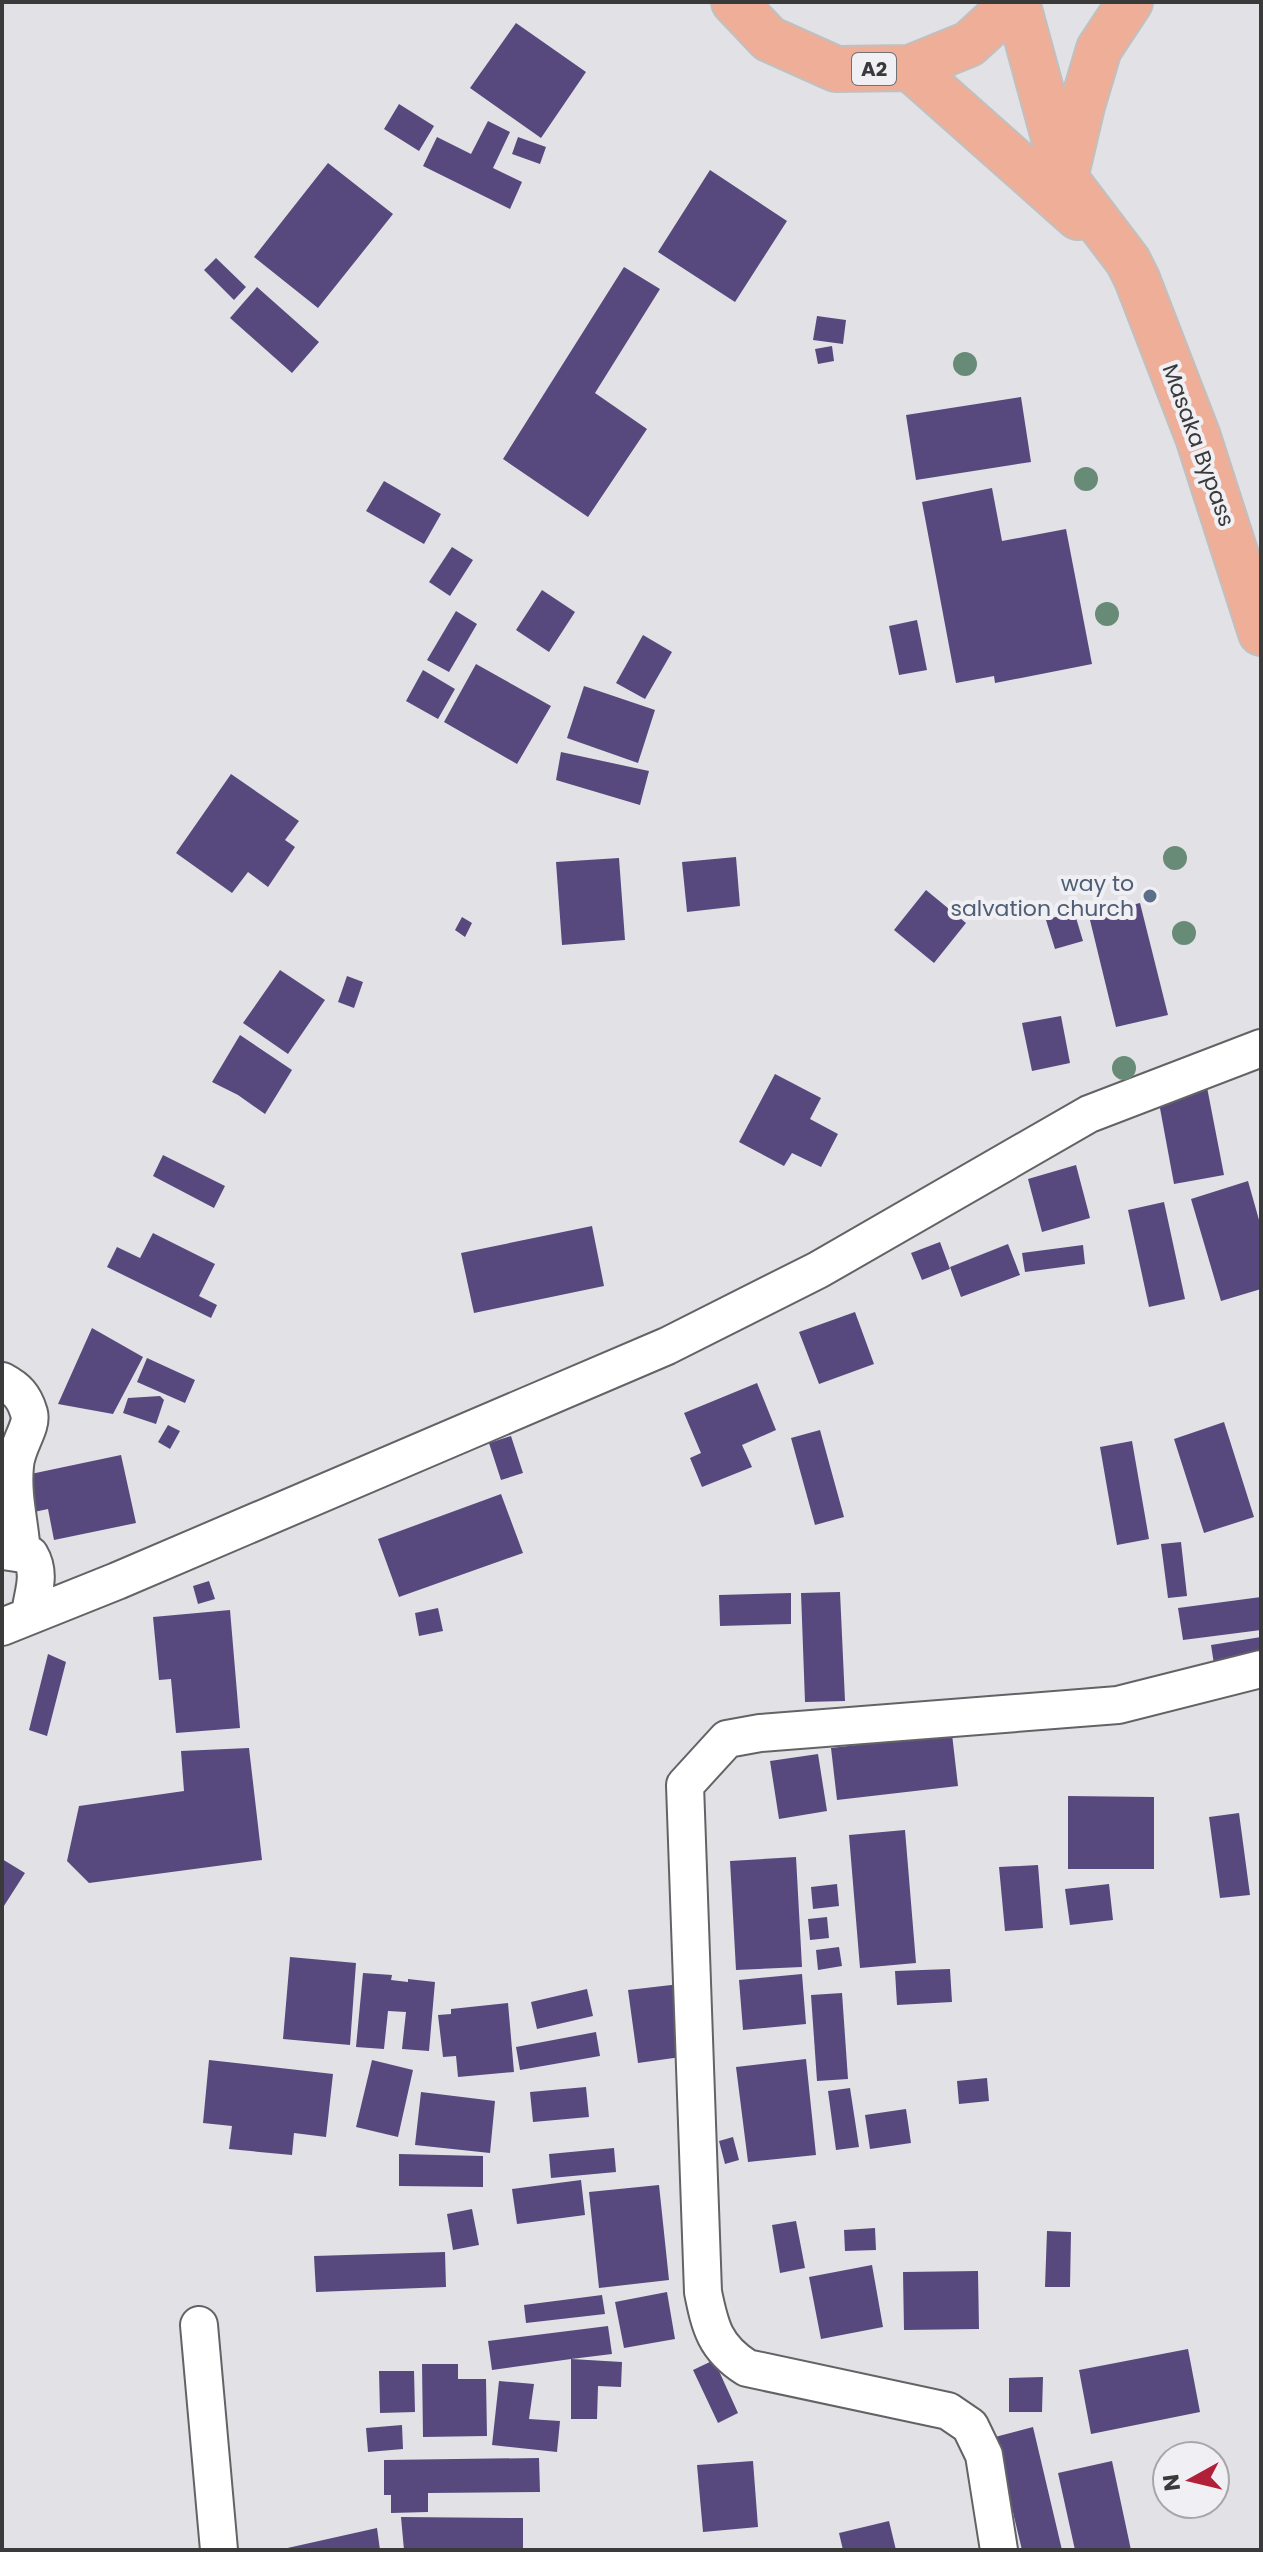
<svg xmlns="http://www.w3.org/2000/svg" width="1263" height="2552" font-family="Poppins,sans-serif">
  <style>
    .building { fill: #57497d }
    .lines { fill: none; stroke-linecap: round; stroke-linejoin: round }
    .minor-casing { stroke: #636366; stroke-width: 40 }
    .trunk-casing { stroke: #c0c0c0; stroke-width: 48 }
    .minor { stroke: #fff; stroke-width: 36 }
    .trunk { stroke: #eeae98; stroke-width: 44 }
    .tree { fill: #678b76 }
    .service-dot { fill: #5c6f8a; stroke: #f0eff3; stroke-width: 3 }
    .labels { text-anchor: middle; stroke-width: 8; stroke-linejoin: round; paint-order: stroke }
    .shield { fill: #f0eff3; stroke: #717072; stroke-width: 2 }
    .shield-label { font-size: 20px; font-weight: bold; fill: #3a3a3b }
    .street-label { font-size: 22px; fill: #3a3a3b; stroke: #f0eff3 }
    .service-label { font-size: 22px; fill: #4e5e75; stroke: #f0eff3; text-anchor: end }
  </style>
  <rect width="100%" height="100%" fill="#e2e2e6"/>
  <!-- building -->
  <path class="building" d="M 516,23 L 586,72 L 541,138 L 470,88 Z
    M 399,104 L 434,126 L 419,151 L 384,129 Z
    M 488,121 L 510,132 L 493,168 L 522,182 L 510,209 L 423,166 L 437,137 L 471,154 Z
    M 518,137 L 546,147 L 540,164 L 512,154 Z
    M 328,163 L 393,214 L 318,308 L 254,257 Z
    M 710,170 L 787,221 L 735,302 L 658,252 Z
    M 216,258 L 246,287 L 234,300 L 204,270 Z
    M 624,267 L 660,289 L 595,393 L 647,429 L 588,517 L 503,459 Z
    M 257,287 L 319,342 L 292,373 L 230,318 Z
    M 817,316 L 846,320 L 843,344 L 813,340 Z
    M 832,346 L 834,361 L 818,364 L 815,349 Z
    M 1021,397 L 1031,462 L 916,480 L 906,415 Z
    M 384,481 L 441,514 L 424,544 L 366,511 Z
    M 992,488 L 1002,541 L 1066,529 L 1092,664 L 995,683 L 994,676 L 956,683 L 922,502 Z
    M 452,547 L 473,560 L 450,596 L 429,582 Z
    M 542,590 L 575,612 L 549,652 L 516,630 Z
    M 456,611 L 477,624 L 449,672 L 427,660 Z
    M 917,620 L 927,670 L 899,675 L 889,626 Z
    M 643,635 L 672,652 L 645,699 L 616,683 Z
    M 476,664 L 551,706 L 517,764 L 444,722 Z
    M 423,670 L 455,689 L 438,719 L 406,701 Z
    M 584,686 L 655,710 L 638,763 L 567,738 Z
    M 561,752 L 649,771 L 640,805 L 556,780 Z
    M 231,774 L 299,821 L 285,840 L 295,847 L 268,887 L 248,872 L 232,893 L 176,853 Z
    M 736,857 L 740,906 L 687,912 L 682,862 Z
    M 619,858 L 625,940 L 562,945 L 556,862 Z
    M 926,890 L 966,923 L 934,963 L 894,930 Z
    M 1140,903 L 1168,1015 L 1116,1027 L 1089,916 Z
    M 1074,911 L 1083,941 L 1055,949 L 1046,920 Z
    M 462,917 L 472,923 L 465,937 L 455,930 Z
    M 280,970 L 325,1000 L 288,1054 L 243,1023 Z
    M 347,976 L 363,982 L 354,1008 L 338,1002 Z
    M 1061,1016 L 1070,1063 L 1032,1071 L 1022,1023 Z
    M 240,1035 L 292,1070 L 265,1114 L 238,1095 L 212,1082 Z
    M 775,1074 L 821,1098 L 810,1119 L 838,1134 L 821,1167 L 792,1153 L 784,1166 L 739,1142 Z
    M 1206,1082 L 1224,1175 L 1174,1184 L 1157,1092 Z
    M 163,1155 L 225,1186 L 214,1208 L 153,1176 Z
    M 1076,1165 L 1090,1218 L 1042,1232 L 1028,1179 Z
    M 1248,1181 L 1261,1227 L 1261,1289 L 1221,1301 L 1191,1199 Z
    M 1164,1202 L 1185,1299 L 1149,1307 L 1128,1210 Z
    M 592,1226 L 604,1286 L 474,1313 L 461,1253 Z
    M 153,1233 L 215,1264 L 199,1296 L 217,1305 L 211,1318 L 107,1267 L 117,1247 L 140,1258 Z
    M 940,1242 L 950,1269 L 922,1280 L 911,1253 Z
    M 1008,1244 L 1020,1275 L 961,1297 L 950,1267 Z
    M 1083,1245 L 1085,1264 L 1025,1272 L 1022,1253 Z
    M 855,1312 L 874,1364 L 819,1384 L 799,1332 Z
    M 92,1328 L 143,1357 L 113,1414 L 58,1404 Z
    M 147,1358 L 195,1380 L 185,1403 L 137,1382 Z
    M 757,1383 L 776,1430 L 742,1445 L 752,1467 L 702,1487 L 690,1458 L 701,1453 L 684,1413 Z
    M 160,1396 L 164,1400 L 156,1424 L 123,1413 L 128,1398 Z
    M 1224,1422 L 1254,1517 L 1204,1533 L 1174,1439 Z
    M 168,1425 L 180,1431 L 170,1449 L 158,1442 Z
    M 820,1430 L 844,1517 L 815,1525 L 791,1438 Z
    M 511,1436 L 523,1473 L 501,1480 L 489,1443 Z
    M 1132,1441 L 1149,1539 L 1117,1545 L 1100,1447 Z
    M 121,1455 L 136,1523 L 54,1540 L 48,1509 L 34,1512 L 26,1475 Z
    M 501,1494 L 523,1553 L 399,1597 L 378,1539 Z
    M 1181,1542 L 1187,1596 L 1168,1598 L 1161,1544 Z
    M 209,1581 L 215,1599 L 198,1604 L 193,1586 Z
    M 840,1592 L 845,1701 L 805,1702 L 801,1593 Z
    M 791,1593 L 791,1624 L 720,1626 L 719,1595 Z
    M 1261,1597 L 1261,1630 L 1183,1640 L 1178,1608 Z
    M 438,1608 L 443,1631 L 419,1636 L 415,1613 Z
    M 230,1610 L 240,1728 L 176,1733 L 171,1679 L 159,1680 L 153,1617 Z
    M 1261,1637 L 1261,1656 L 1214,1664 L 1211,1645 Z
    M 48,1654 L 66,1662 L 47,1736 L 29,1730 Z
    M 952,1734 L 958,1786 L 837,1800 L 831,1748 Z
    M 249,1748 L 262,1860 L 89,1883 L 67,1861 L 79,1806 L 184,1791 L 181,1751 Z
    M 818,1754 L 827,1811 L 779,1819 L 770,1761 Z
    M 1068,1796 L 1154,1797 L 1154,1869 L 1068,1869 Z
    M 1239,1813 L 1250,1895 L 1220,1898 L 1209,1817 Z
    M 905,1830 L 916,1963 L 860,1968 L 849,1835 Z
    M 796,1857 L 802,1967 L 736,1970 L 730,1861 Z
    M 2,1859 L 25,1873 L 2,1909 Z
    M 1038,1865 L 1043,1928 L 1005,1931 L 999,1867 Z
    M 837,1884 L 839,1906 L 813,1909 L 811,1887 Z
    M 1109,1884 L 1113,1920 L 1070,1925 L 1065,1889 Z
    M 827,1917 L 829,1938 L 810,1940 L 808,1919 Z
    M 839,1947 L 842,1966 L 818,1970 L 816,1950 Z
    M 290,1957 L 356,1963 L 350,2045 L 283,2039 Z
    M 950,1969 L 952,2002 L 897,2005 L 895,1971 Z
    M 363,1973 L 392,1975 L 391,1980 L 408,1982 L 408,1979 L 435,1982 L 429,2051 L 402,2049 L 406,2012 L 388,2011 L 384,2049 L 356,2047 Z
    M 802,1974 L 806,2024 L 743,2030 L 739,1980 Z
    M 680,1984 L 688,2056 L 638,2063 L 628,1990 Z
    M 587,1989 L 593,2016 L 537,2029 L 531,2002 Z
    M 842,1993 L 848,2079 L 817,2081 L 811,1995 Z
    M 508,2003 L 514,2072 L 458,2077 L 456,2056 L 443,2057 L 438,2015 L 451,2014 L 451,2009 Z
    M 596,2032 L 600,2056 L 520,2070 L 516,2047 Z
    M 806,2059 L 816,2155 L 748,2162 L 736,2067 Z
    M 209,2060 L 333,2074 L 326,2137 L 294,2133 L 292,2155 L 229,2149 L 232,2126 L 203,2123 Z
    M 372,2060 L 413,2070 L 398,2137 L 356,2127 Z
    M 987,2078 L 989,2101 L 959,2104 L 957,2081 Z
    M 586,2087 L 589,2117 L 533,2122 L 530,2092 Z
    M 850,2088 L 859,2147 L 836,2150 L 828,2091 Z
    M 421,2092 L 495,2101 L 490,2153 L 415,2145 Z
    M 906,2109 L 911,2143 L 870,2149 L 865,2115 Z
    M 733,2137 L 739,2160 L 725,2164 L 719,2141 Z
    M 614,2148 L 616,2172 L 551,2178 L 549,2154 Z
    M 399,2154 L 483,2156 L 483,2187 L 399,2186 Z
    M 581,2180 L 585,2215 L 517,2224 L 512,2189 Z
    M 659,2185 L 669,2280 L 599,2288 L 589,2192 Z
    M 472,2209 L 479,2245 L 453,2250 L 447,2214 Z
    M 796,2221 L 805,2268 L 780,2273 L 772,2225 Z
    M 875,2228 L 876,2250 L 845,2251 L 844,2230 Z
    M 1047,2231 L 1071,2232 L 1070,2287 L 1045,2287 Z
    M 445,2252 L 446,2287 L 316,2292 L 314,2256 Z
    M 872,2265 L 883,2327 L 821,2339 L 809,2277 Z
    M 978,2271 L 979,2329 L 904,2330 L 903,2272 Z
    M 667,2292 L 675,2339 L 624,2348 L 615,2302 Z
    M 602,2295 L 605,2314 L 526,2323 L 524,2305 Z
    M 608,2326 L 612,2354 L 571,2359 L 622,2362 L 621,2387 L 598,2386 L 597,2419 L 571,2419 L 571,2359 L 492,2370 L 488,2341 Z
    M 1188,2349 L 1200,2412 L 1091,2434 L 1079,2370 Z
    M 714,2360 L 738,2413 L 718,2423 L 693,2370 Z
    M 422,2364 L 458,2364 L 458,2379 L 486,2379 L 487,2436 L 423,2437 Z
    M 379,2371 L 414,2371 L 415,2412 L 380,2413 Z
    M 1043,2377 L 1042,2412 L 1009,2412 L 1009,2378 Z
    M 499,2381 L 534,2384 L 529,2419 L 560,2421 L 557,2452 L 492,2445 Z
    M 402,2425 L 403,2449 L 368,2452 L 366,2428 Z
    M 1033,2427 L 1062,2550 L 1022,2550 L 995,2437 Z
    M 539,2458 L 540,2492 L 428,2493 L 428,2512 L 391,2513 L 391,2495 L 384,2495 L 384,2460 Z
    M 753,2461 L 758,2527 L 703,2532 L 697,2465 Z
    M 1112,2461 L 1131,2550 L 1075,2550 L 1058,2473 Z
    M 401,2517 L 523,2518 L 523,2550 L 404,2550 Z
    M 889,2521 L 896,2550 L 843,2550 L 839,2533 Z
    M 377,2528 L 380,2550 L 283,2550 L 283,2549 Z"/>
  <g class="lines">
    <defs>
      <path id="minor" d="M 2,1381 C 17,1389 24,1396 29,1413 C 33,1427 16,1446 15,1466 C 12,1495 20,1524 22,1553
        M 3,1551 L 30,1555 C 42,1575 32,1594 30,1615
        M 2,1627 L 117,1581 L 667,1346 L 818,1270 L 1089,1114 L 1261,1048
        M 199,2325 L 219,2550
        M 999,2550 L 984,2455 L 970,2426 L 948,2411 L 747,2368 C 715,2348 710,2327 703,2292 L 685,1785 L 727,1739 L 760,1733 L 1118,1705 L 1261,1669"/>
      <path id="trunk" d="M 734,2 L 769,39 L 836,69 L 910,68 L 969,44 L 1015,2
        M 1017,2 L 1065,178 L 1128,261 L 1137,279 L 1198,437 L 1261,633
        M 910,68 L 1078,217
        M 1066,174 L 1082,106 L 1099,49 L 1130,2"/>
    </defs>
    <!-- minor casing -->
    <use href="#minor" class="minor-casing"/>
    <!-- trunk casing -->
    <use href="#trunk" class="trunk-casing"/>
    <!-- minor -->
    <use href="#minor" class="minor"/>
    <!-- trunk -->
    <use href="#trunk" class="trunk"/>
  </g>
  <!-- trees -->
  <g class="tree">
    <circle cx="965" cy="364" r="12"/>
    <circle cx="1086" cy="479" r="12"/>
    <circle cx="1107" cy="614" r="12"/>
    <circle cx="1175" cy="858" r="12"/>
    <circle cx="1184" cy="933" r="12"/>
    <circle cx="1124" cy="1068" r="12"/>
  </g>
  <!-- markers -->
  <circle class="service-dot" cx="1150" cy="896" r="8"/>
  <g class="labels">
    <!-- shield labels -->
    <rect class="shield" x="852" y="53" width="44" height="32" rx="6"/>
    <g class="shield-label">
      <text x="874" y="76">A2</text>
    </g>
    <!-- street labels -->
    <g class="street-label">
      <text transform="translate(1199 445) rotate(70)" y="8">Masaka Bypass</text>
    </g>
    <!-- service labels -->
    <g class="service-label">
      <text x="1134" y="891">way to<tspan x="1134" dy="25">salvation church</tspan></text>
    </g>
  </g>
  <!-- border -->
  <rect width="1263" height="2552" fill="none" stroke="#3a3a3b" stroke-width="8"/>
  <!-- north arrow -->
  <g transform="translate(1191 2480) rotate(262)"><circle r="38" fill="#f0eff3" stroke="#a7a7a9" stroke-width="2"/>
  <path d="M0-6L14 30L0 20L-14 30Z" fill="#b21f39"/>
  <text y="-12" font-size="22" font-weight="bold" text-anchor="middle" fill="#3a3a3b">N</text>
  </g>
</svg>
